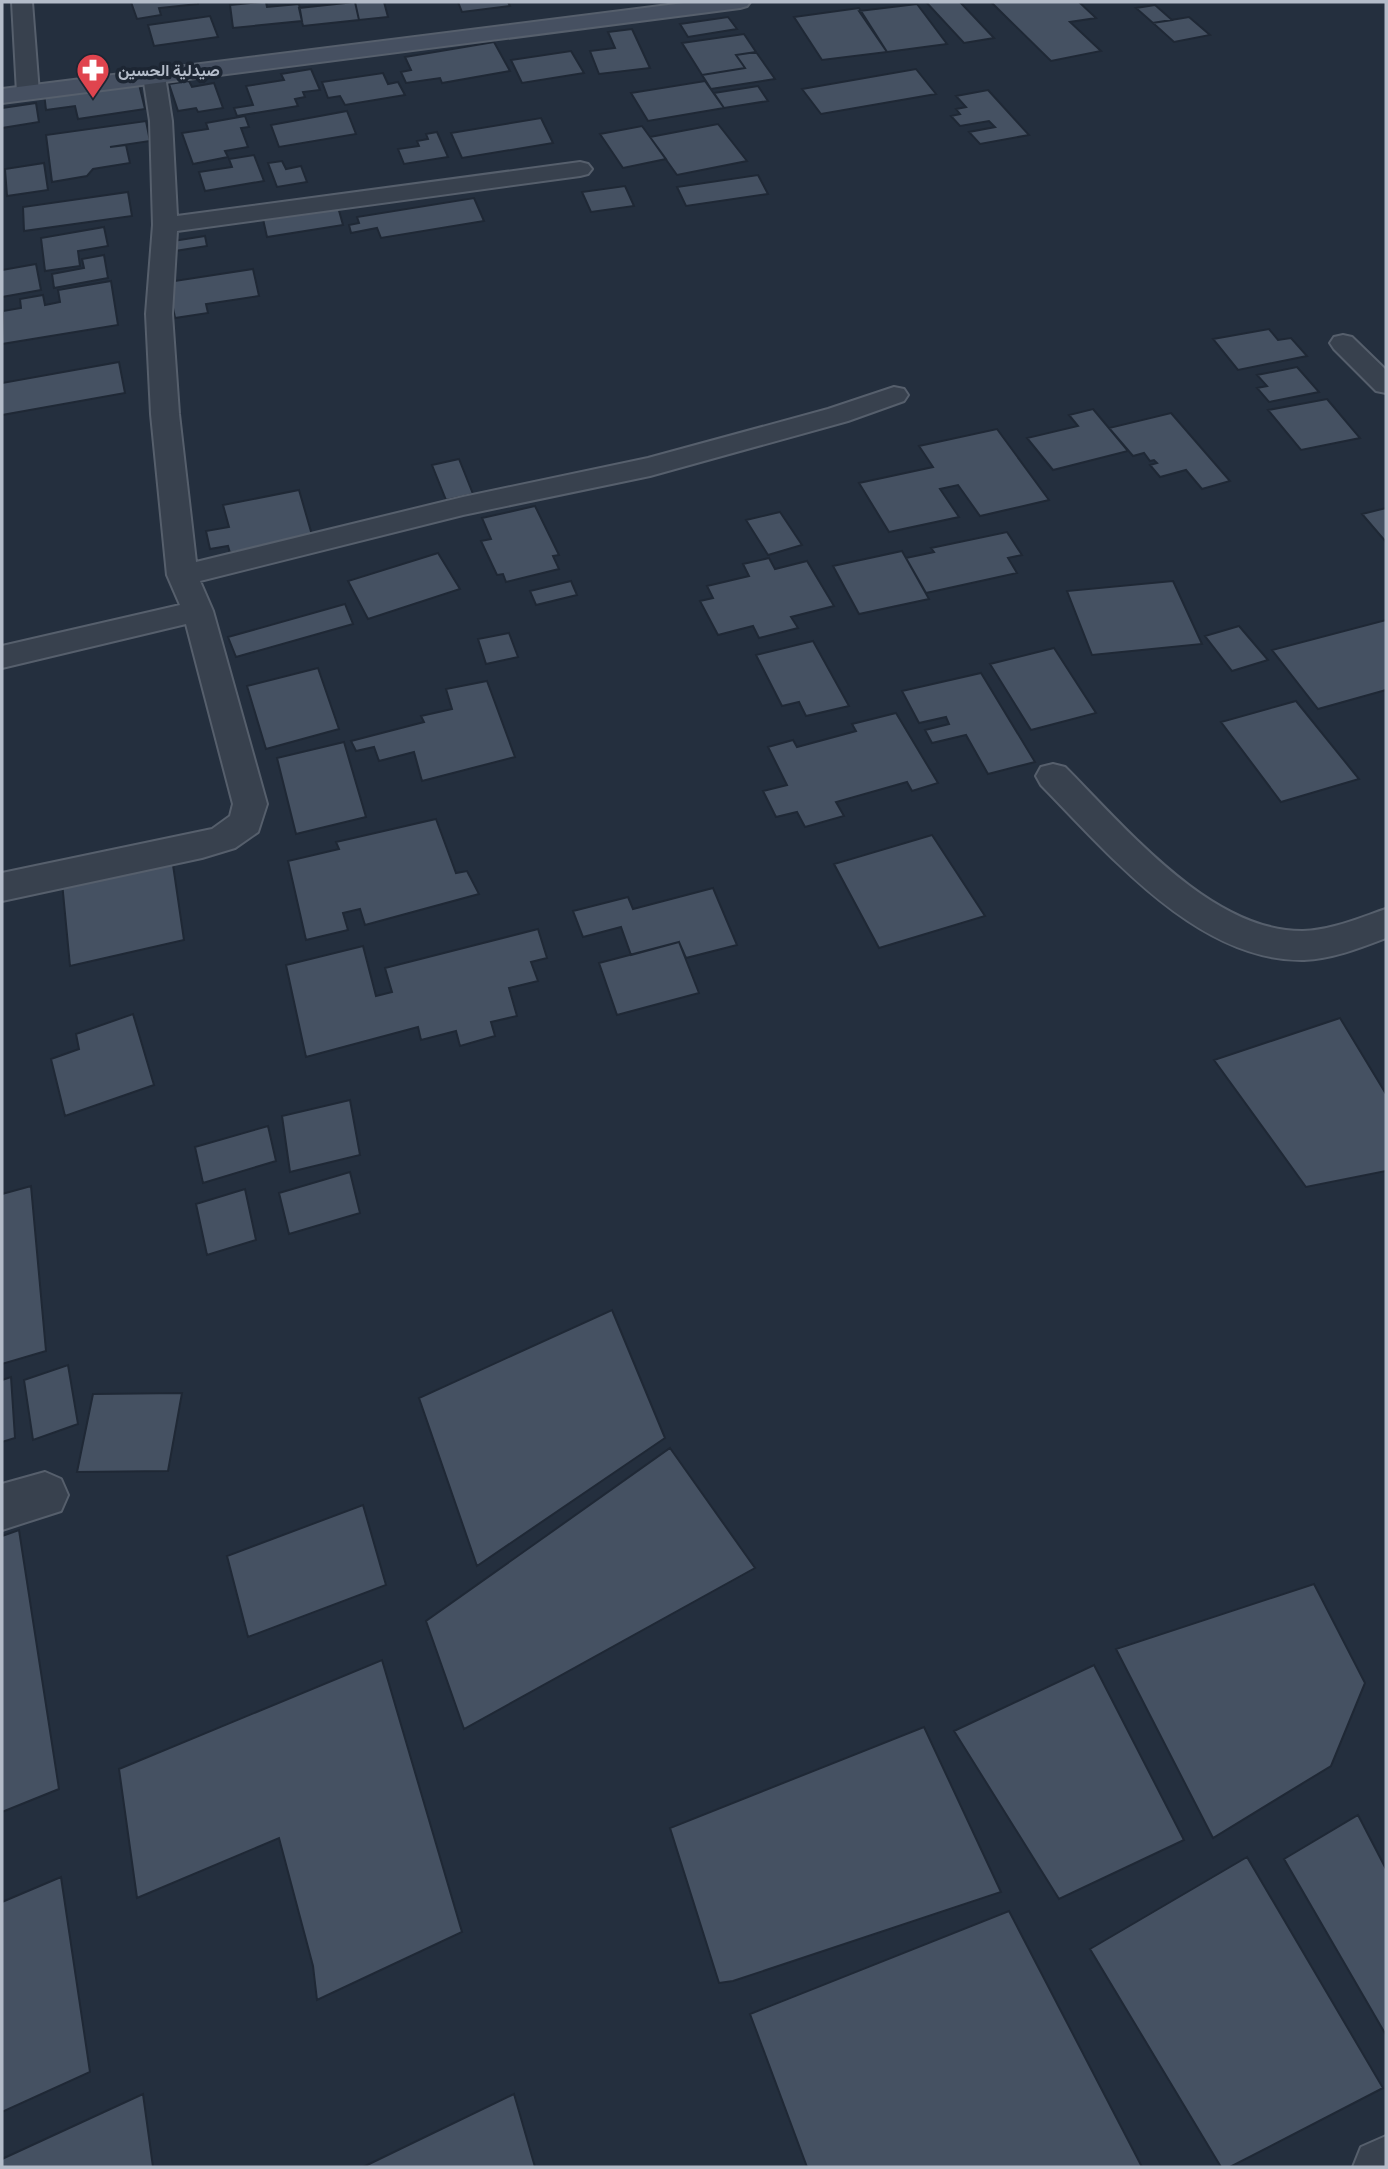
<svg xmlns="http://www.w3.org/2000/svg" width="1388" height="2169" font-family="'PT Sans Narrow',Vazirmatn,sans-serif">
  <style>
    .building { fill: #455162; stroke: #1f2835; stroke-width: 2 }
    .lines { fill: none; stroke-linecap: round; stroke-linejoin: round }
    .street-casing { stroke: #565f6c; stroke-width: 4 }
    .secondary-casing { stroke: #565f6c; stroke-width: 4 }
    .street { fill: #38414e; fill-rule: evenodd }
    .secondary { fill: #465061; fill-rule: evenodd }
    .labels { text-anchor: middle; stroke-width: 7; stroke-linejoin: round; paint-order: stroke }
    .far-poi-label { font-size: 16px; font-weight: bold; fill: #b4bcc9; stroke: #1d2633; text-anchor: start }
  </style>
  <rect width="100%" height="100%" fill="#242f3e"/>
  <!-- building -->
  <path class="building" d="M 131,2 L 198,2 L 198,4 L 159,8 L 161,15 L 137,19 Z
    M 262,2 L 266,2 L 267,7 L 299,4 L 302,21 L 233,28 L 230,5 Z
    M 355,2 L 359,20 L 303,26 L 299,8 Z
    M 355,2 L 384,2 L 388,17 L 359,20 Z
    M 458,2 L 508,2 L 510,6 L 462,12 Z
    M 926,2 L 960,2 L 994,38 L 964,43 Z
    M 991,2 L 1079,2 L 1096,18 L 1070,22 L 1101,51 L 1051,61 Z
    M 917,4 L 947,44 L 887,52 L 859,11 Z
    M 1155,5 L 1172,20 L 1153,23 L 1136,8 Z
    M 859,8 L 887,52 L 822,60 L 794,17 Z
    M 210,16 L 218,37 L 154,46 L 148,25 Z
    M 728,17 L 737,29 L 688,37 L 680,24 Z
    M 1189,17 L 1210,35 L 1174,42 L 1153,23 Z
    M 632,29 L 650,68 L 599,74 L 590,51 L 615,48 L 608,32 Z
    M 744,34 L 756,52 L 736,55 L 745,68 L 702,75 L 682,43 Z
    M 494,42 L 510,71 L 442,83 L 440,78 L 406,83 L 401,72 L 411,70 L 405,57 Z
    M 571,51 L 584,73 L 522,83 L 511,60 Z
    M 756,52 L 775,79 L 711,89 L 702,75 L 745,68 L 736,55 Z
    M 311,69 L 320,90 L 303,92 L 305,97 L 295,99 L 298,106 L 237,116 L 234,108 L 253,105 L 246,86 L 284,80 L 281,74 Z
    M 916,69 L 936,94 L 821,114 L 802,89 Z
    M 383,73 L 388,84 L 398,82 L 405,95 L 345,105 L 340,96 L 328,98 L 322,82 Z
    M 138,80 L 145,109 L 78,119 L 75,106 L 46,110 L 44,93 Z
    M 189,81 L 192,87 L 214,83 L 223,108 L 198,112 L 196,108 L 178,111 L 169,84 Z
    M 705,81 L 724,108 L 648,121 L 631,93 Z
    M 758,86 L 768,101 L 724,108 L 714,93 Z
    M 988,90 L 1029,135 L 980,144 L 969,132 L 995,127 L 989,121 L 960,126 L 951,116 L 960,114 L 956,109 L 966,107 L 956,96 Z
    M 36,103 L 39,122 L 2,128 L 2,108 Z
    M 347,111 L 356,134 L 279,147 L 271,125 Z
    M 245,116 L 249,127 L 241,128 L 248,147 L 225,151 L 228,157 L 193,164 L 182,133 L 208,129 L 206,123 Z
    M 541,118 L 553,143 L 462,158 L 451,133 Z
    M 146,121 L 150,141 L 110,147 L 126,145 L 130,163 L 93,169 L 87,176 L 52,182 L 46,135 Z
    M 718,124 L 747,161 L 677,175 L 650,137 Z
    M 642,126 L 666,159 L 623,168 L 600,134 Z
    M 437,132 L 448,157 L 404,164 L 398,149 L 419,146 L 417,141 L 428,139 L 426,134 Z
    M 254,155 L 264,181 L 205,191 L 199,172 L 232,167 L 229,159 Z
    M 282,161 L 286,169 L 301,166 L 307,182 L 277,187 L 268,163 Z
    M 44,163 L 48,190 L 7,196 L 5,169 Z
    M 758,175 L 768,194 L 686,206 L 677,187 Z
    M 625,186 L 634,206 L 591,212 L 582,192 Z
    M 128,192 L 132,216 L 24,231 L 23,207 Z
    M 474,198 L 484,221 L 381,238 L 377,228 L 351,233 L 349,225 L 359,223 L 357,217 Z
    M 338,207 L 343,225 L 267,237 L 263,219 Z
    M 104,227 L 108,246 L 78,251 L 80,266 L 45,271 L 41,238 Z
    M 205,236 L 207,246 L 175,251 L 173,241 Z
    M 104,255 L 108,278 L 54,288 L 52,274 L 84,268 L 82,259 Z
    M 36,264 L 41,290 L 2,297 L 2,270 Z
    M 253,269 L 259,296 L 206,304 L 208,313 L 175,318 L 168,282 Z
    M 111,281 L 118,325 L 2,344 L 3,311 L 21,308 L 20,299 L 43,295 L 45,305 L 60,302 L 58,290 Z
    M 1269,329 L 1278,340 L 1291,338 L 1307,356 L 1238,370 L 1213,339 Z
    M 119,362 L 125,393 L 2,415 L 2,383 Z
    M 1297,367 L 1319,392 L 1269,402 L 1257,388 L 1267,386 L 1257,375 Z
    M 1327,399 L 1360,438 L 1301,450 L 1268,410 Z
    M 1093,409 L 1128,451 L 1053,470 L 1027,438 L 1078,426 L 1069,415 Z
    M 1171,413 L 1230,481 L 1202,489 L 1186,470 L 1160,477 L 1150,465 L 1157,463 L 1154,460 L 1150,461 L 1144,453 L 1133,456 L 1109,428 Z
    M 997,429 L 1049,500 L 980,516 L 958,485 L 940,489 L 959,517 L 889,532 L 859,483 L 933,467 L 919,446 Z
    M 459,459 L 473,494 L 446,500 L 432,465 Z
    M 299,490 L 312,535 L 230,553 L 228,546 L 210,549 L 206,531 L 229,527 L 223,505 Z
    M 535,506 L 559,555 L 553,556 L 559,569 L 506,582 L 503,574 L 497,575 L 481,541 L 491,539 L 482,518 Z
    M 1386,508 L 1386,542 L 1362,514 Z
    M 780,512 L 802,545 L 768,555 L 746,520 Z
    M 1007,532 L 1022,555 L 1008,558 L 1017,573 L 926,593 L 906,558 L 934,552 L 931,548 Z
    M 902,551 L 929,599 L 859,614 L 833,566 Z
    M 438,553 L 460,589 L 368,619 L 348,581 Z
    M 769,558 L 775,569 L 807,561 L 834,606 L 791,617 L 798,628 L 759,638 L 753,626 L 718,635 L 700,601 L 713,598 L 707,586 L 749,576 L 743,564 Z
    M 571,581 L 577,595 L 536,605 L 530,591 Z
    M 1173,581 L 1202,644 L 1092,655 L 1067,591 Z
    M 345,604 L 353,624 L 236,657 L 228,637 Z
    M 1386,620 L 1386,690 L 1318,709 L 1272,650 Z
    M 1239,626 L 1268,660 L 1232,671 L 1205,636 Z
    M 509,633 L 518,657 L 486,664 L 478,639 Z
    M 813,641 L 849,706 L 806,716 L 799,702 L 782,706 L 756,655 Z
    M 1054,648 L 1096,713 L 1031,730 L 990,664 Z
    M 318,668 L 339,729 L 266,749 L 247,686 Z
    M 981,673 L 1035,762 L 988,774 L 966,735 L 932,743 L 925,730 L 949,724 L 946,717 L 919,723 L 902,691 Z
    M 487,681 L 515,757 L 422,781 L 414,752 L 379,761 L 374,747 L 356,751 L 351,741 L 424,722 L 421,716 L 452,709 L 446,689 Z
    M 1296,701 L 1359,779 L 1281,802 L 1221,722 Z
    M 896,713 L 938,783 L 912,791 L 907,782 L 836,802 L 844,816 L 805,827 L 797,812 L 776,817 L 763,791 L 787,785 L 768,747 L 793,740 L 797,747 L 856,731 L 852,724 Z
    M 344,742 L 366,817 L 296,834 L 277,758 Z
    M 436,819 L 456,873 L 467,871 L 479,894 L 365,925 L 360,909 L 343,913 L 348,930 L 306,940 L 288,861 L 339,849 L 336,842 Z
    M 932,835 L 985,916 L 879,948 L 834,864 Z
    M 172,858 L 184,940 L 70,966 L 62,882 Z
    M 713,888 L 737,945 L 686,958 L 679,942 L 631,955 L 621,927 L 583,937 L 573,911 L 628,897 L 633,909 Z
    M 538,929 L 547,958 L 531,962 L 538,981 L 509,988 L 517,1016 L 491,1022 L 495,1036 L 460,1046 L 456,1031 L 421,1040 L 418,1027 L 306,1057 L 286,965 L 363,946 L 376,996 L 392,992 L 385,968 Z
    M 679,942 L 699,993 L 617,1015 L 599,963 Z
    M 133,1014 L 154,1085 L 65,1116 L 51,1059 L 79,1049 L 76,1034 Z
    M 1340,1018 L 1386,1094 L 1386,1171 L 1306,1187 L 1214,1060 Z
    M 350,1100 L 360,1155 L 290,1172 L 282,1116 Z
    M 268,1126 L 276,1161 L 203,1183 L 195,1147 Z
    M 350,1172 L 360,1213 L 289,1234 L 279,1193 Z
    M 31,1186 L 46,1351 L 2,1364 L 2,1194 Z
    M 245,1189 L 256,1240 L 207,1255 L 196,1204 Z
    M 612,1310 L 665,1438 L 477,1566 L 419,1398 Z
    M 68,1365 L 78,1424 L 33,1440 L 24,1380 Z
    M 11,1377 L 15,1438 L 2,1442 L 2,1380 Z
    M 182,1393 L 168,1471 L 77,1472 L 93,1394 Z
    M 670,1448 L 755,1568 L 464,1729 L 426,1621 Z
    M 363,1505 L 386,1585 L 248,1637 L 227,1556 Z
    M 19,1530 L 59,1789 L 2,1812 L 2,1536 Z
    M 1314,1584 L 1365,1683 L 1331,1766 L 1213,1838 L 1116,1649 Z
    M 382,1660 L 462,1932 L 317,2000 L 313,1966 L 279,1838 L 137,1898 L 119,1769 Z
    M 1094,1665 L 1184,1840 L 1059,1899 L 954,1731 Z
    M 924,1727 L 1001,1892 L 733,1981 L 719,1983 L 670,1828 Z
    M 1358,1815 L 1386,1869 L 1386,2035 L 1284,1859 Z
    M 1247,1857 L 1383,2088 L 1230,2167 L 1221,2167 L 1090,1949 Z
    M 61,1877 L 90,2072 L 2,2112 L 2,1902 Z
    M 1009,1911 L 1142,2167 L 807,2167 L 750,2014 Z
    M 143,2094 L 153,2167 L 2,2167 L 2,2159 Z
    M 514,2094 L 535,2167 L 363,2167 Z"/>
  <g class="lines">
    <defs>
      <path id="street" d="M 12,2 L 32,2 L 39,93 L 36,98 L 20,98 L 17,93 Z
        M 154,69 L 162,71 L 165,76 L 172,121 L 177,216 L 580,162 L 588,164 L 592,169 L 588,174 L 580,176 L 177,231 L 172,314 L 179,414 L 196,562 L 463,497 L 648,458 L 828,409 L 894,387 L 904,389 L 908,395 L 904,401 L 848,421 L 650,476 L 463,515 L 200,581 L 213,611 L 267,804 L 258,832 L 235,848 L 202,858 L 2,901 L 2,873 L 212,829 L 230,816 L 233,804 L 186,624 L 2,668 L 2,646 L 180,605 L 167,575 L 151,414 L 146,314 L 153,225 L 150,121 L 143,76 L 146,71 Z
        M 1343,335 L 1352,337 L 1386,370 L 1386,393 L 1376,391 L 1334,349 L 1330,343 L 1334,337 Z
        M 1053,764 L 1065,767 C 1125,827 1211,932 1303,931 C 1332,930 1359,918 1386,909 L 1386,938 C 1360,948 1332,959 1304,960 C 1198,962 1109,854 1041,785 L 1036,776 L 1041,767 Z
        M 45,1472 L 61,1479 L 68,1495 L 61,1511 L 2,1530 L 2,1484 Z
        M 1386,2136 L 1386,2167 L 1353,2167 L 1361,2147 Z"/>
      <path id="secondary" d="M 692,2 L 750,2 L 747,6 L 740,8 L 2,103 L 2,89 Z"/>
    </defs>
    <!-- street casing -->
    <use href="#street" class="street-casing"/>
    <!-- secondary casing -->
    <use href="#secondary" class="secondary-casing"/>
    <!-- street -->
    <use href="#street" class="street"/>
    <!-- secondary -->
    <use href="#secondary" class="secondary"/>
  </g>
  <!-- icons -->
  <defs>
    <symbol id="pharmacy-pin" viewBox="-11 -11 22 30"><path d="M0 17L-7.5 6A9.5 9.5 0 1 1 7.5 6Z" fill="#e0444e" stroke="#1d2633"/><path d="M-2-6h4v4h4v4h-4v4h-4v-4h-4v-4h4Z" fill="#fff"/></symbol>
  </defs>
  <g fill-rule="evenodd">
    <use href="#pharmacy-pin" x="74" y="51" width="38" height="52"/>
  </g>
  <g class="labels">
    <!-- far-poi labels -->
    <g class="far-poi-label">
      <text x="118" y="76">صيدلية الحسين</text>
    </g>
  </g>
  <!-- border -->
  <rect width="1388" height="2169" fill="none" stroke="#b4bcc9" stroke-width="7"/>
</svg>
